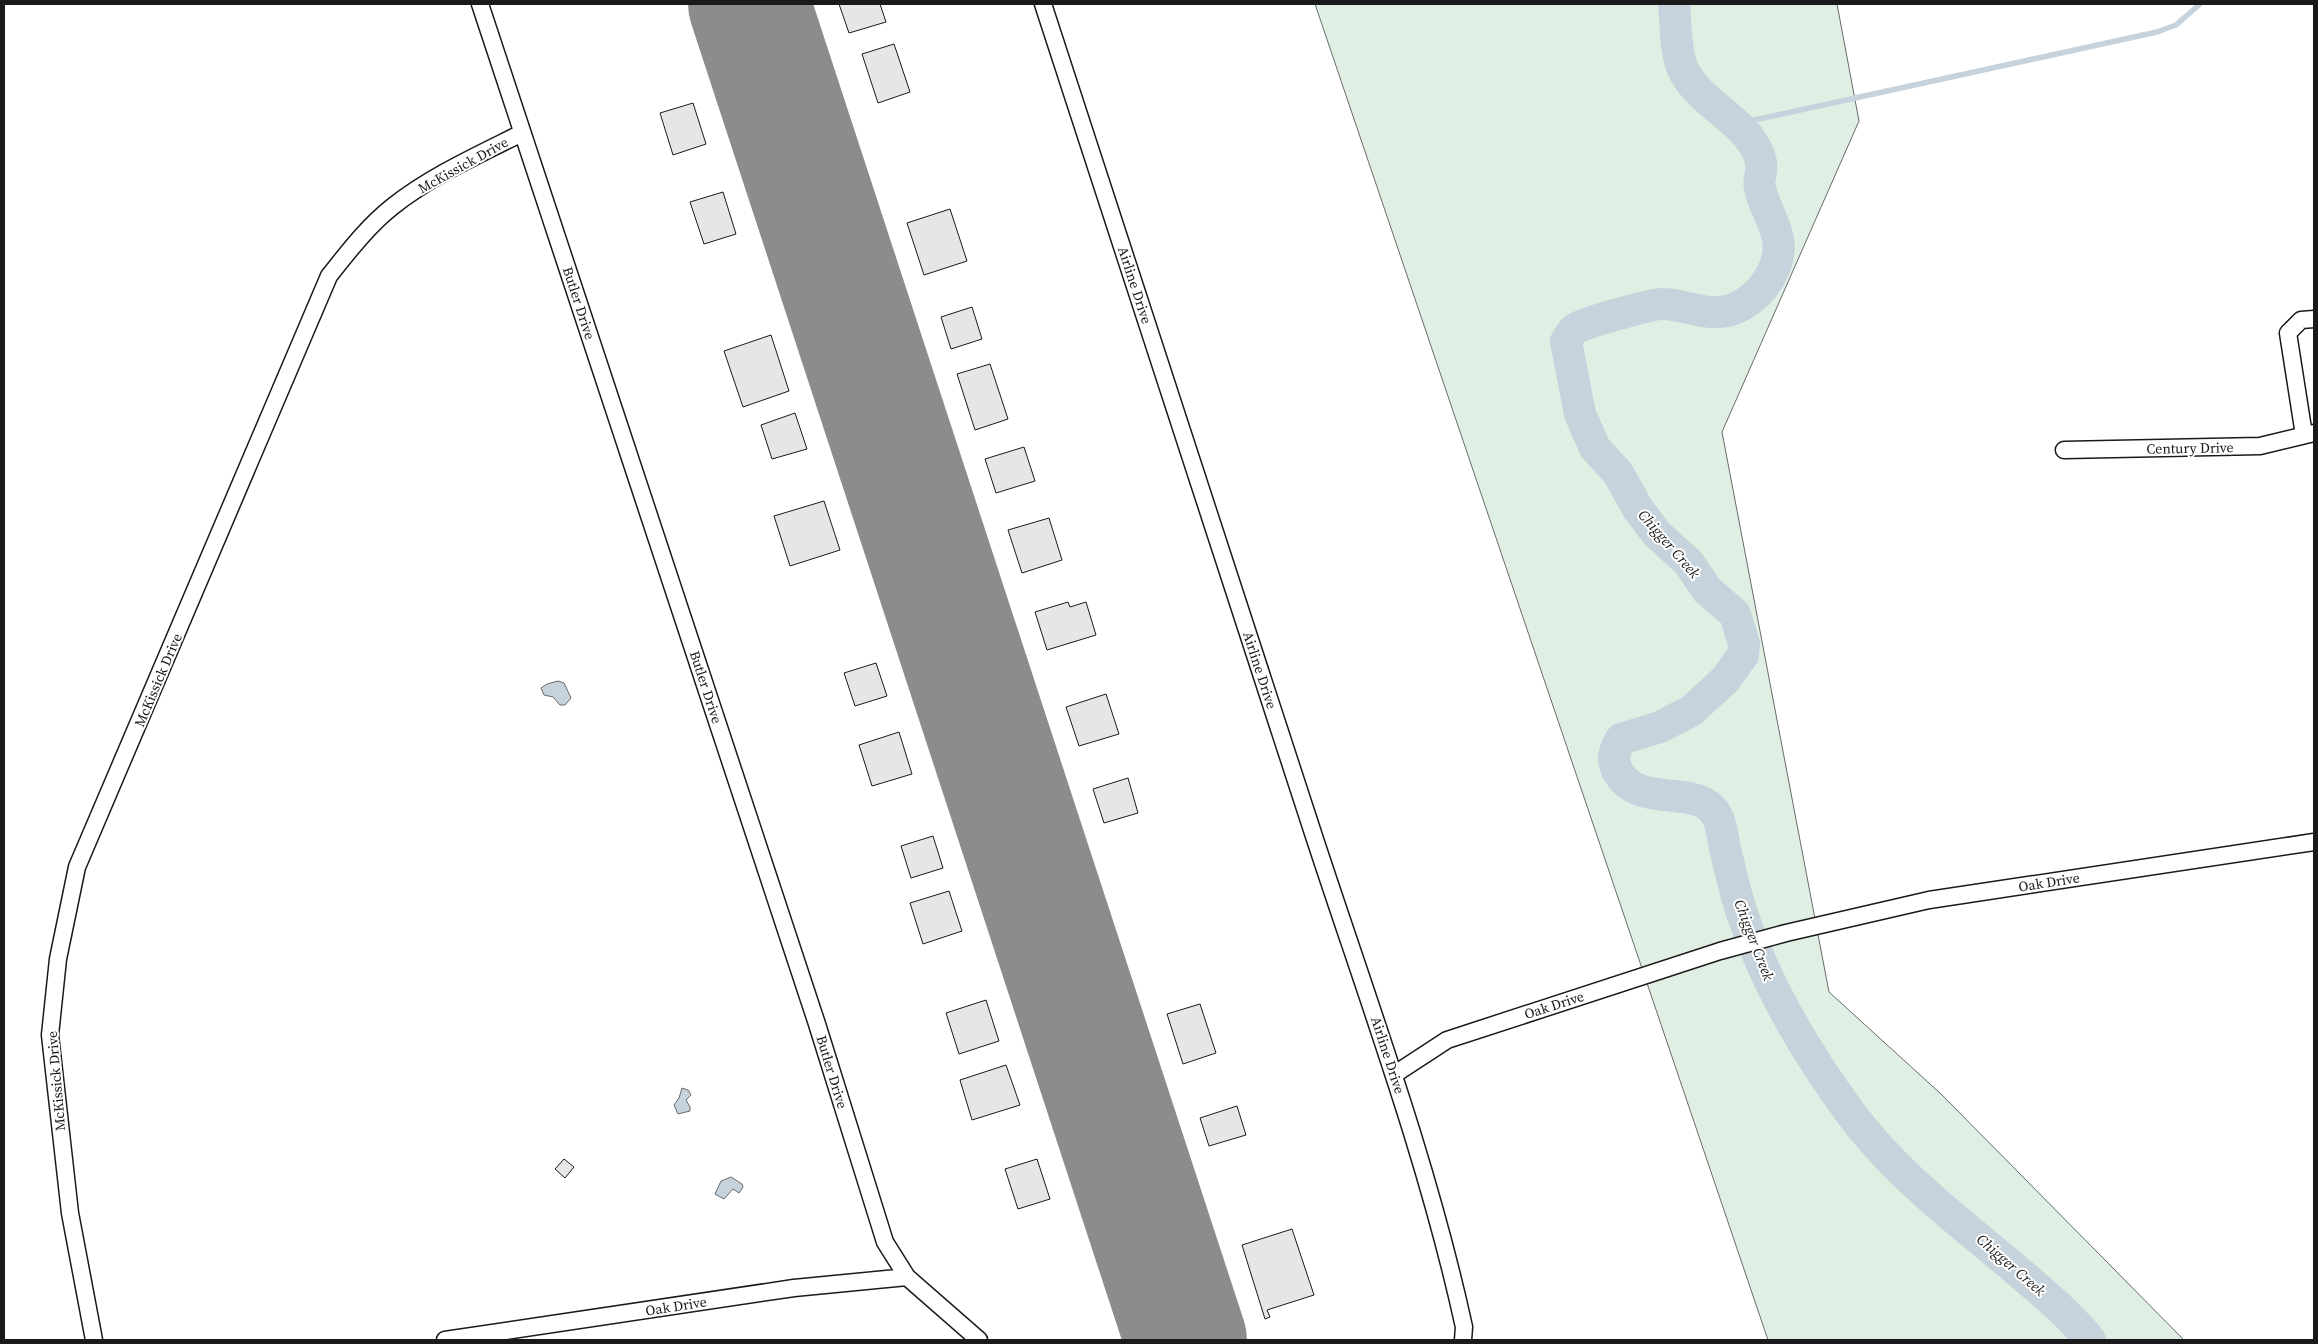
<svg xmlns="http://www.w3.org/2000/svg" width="2318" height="1344" font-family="'Source Serif 4',serif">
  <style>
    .green { fill: #e0efe3; stroke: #6a6a6a }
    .water { fill: #c6d2dc; stroke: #6a6a6a }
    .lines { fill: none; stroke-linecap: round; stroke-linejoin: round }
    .stream { stroke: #c6d2dc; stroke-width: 5.5 }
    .river { stroke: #c6d2dc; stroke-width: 32 }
    .runway { stroke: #8c8c8c; stroke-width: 122 }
    .building { fill: #e6e6e6; stroke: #1a1a1a }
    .minor-casing { stroke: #1a1a1a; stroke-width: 19 }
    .minor { stroke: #fff; stroke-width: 16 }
    .labels { text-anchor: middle; stroke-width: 4; stroke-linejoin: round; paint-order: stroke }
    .street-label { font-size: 14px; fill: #1a1a1a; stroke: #fff }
    .water-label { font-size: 15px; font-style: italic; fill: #1a1a1a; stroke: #fff }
  </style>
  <rect width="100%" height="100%" fill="#fff"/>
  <!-- green -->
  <path class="green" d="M 1315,4 L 1837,4 L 1859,121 L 1722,432 L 1829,992 L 1941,1094 L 2184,1340 L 1768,1340 Z"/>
  <!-- water -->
  <path class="water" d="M 558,681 L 564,683 L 571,698 L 565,705 L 560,705 L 553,697 L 544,695 L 541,688 L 547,684 Z
    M 682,1088 L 688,1090 L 691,1095 L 686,1100 L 690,1107 L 690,1111 L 678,1114 L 674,1105 L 679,1098 Z
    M 731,1177 L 742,1184 L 743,1187 L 739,1193 L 733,1189 L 724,1199 L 715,1194 L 721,1181 Z"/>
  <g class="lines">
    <!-- stream -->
    <path class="stream" d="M 1736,124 L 2157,32 L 2176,25 L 2200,4"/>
    <!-- river -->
    <path class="river" d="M 1674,4 C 1676,23 1675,55 1684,71 C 1697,98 1728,112 1747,135 C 1754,144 1763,158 1761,170 C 1761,176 1758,181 1760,188 C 1767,219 1789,237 1773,271 C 1762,294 1738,315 1711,312 C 1694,311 1679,304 1662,304 C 1651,304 1583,323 1575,329 C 1571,332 1569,337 1566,341 L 1580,414 L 1595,448 L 1618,473 L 1638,509 L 1657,534 L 1689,563 L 1707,590 L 1735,614 L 1744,644 L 1743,655 L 1725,680 L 1691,711 L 1660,727 L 1621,739 C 1615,749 1611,759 1617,770 C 1638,811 1696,782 1716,814 C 1722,824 1723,838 1725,849 C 1731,872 1735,894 1743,916 C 1767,987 1805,1051 1849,1111 C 1894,1173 1956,1219 2014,1268 C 2041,1291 2068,1313 2090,1340"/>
    <!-- runway -->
    <path class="runway" d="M 749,4 L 1186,1340"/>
  </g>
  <!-- building -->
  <path class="building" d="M 839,4 L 880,4 L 886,22 L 849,33 Z
    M 894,44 L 910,92 L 878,103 L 862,54 Z
    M 693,103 L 706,144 L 673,155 L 660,113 Z
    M 723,192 L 736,234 L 704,244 L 690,202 Z
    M 950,209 L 967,261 L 924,275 L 907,223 Z
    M 972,307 L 982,339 L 951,349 L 941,317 Z
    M 771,335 L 789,391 L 743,407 L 724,351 Z
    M 990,364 L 1008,419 L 975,430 L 957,374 Z
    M 795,413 L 807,449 L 772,459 L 761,425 Z
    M 1024,447 L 1035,481 L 996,493 L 985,459 Z
    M 824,501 L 840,550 L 790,566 L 774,516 Z
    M 1049,518 L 1062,560 L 1022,573 L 1008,530 Z
    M 1068,602 L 1070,607 L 1086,602 L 1096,635 L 1047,650 L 1035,612 Z
    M 876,663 L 887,696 L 855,706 L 844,673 Z
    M 1106,694 L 1119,734 L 1079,746 L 1066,707 Z
    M 899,732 L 912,774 L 872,786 L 859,745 Z
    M 1128,778 L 1138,813 L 1104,823 L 1093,789 Z
    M 933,836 L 943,868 L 911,878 L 901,846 Z
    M 949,891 L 962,931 L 923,944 L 910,903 Z
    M 986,1000 L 999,1041 L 959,1054 L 946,1013 Z
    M 1200,1004 L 1216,1053 L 1183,1064 L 1167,1014 Z
    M 1006,1065 L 1020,1105 L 972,1120 L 960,1080 Z
    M 1237,1106 L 1246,1135 L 1209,1146 L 1200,1118 Z
    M 564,1159 L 574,1167 L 565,1178 L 555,1169 Z
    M 1037,1159 L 1050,1199 L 1018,1209 L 1005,1169 Z
    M 1292,1229 L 1314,1295 L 1267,1310 L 1270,1317 L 1265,1319 L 1242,1245 Z"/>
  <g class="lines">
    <defs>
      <path id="minor" d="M 480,4 L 817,1024 L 885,1242 L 907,1277 L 979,1340
        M 1043,4 C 1132,278 1222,552 1311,827 C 1365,993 1427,1157 1464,1327 L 1463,1340
        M 2304,435 L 2288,333 L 2301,320 L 2314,319
        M 2064,450 L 2260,446 L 2314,433
        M 1395,1074 L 1447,1040 L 1720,951 L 1786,933 L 1929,900 L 2314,842
        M 94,1340 L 70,1213 L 50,1035 L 58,959 L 77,867 L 329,276 C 348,252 368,226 392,207 C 431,176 478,155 522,133
        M 445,1340 L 794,1288 L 907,1277"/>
    </defs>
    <!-- minor casing -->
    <use href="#minor" class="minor-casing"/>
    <!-- minor -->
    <use href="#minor" class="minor"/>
  </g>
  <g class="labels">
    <!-- street labels -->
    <g class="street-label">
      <text transform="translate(463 165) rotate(-29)" y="5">McKissick Drive</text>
      <text transform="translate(1135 285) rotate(72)" y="5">Airline Drive</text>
      <text transform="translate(579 303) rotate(72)" y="5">Butler Drive</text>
      <text transform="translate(2190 448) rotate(-1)" y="5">Century Drive</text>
      <text transform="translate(1260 670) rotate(72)" y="5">Airline Drive</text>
      <text transform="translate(158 680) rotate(-67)" y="5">McKissick Drive</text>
      <text transform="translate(706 687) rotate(72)" y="5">Butler Drive</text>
      <text transform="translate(2049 882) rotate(-9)" y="5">Oak Drive</text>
      <text transform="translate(1554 1005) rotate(-18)" y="5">Oak Drive</text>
      <text transform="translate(1388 1055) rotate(72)" y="5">Airline Drive</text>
      <text transform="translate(832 1072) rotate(73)" y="5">Butler Drive</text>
      <text transform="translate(56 1081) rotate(-95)" y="5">McKissick Drive</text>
      <text transform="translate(676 1306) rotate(-9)" y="5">Oak Drive</text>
    </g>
    <!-- water labels -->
    <g class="water-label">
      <text transform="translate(1669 544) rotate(49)" y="5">Chigger Creek</text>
      <text transform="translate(1754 940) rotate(69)" y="5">Chigger Creek</text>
      <text transform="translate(2011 1265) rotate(41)" y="5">Chigger Creek</text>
    </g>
  </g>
  <!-- border -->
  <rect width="2318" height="1344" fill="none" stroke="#1a1a1a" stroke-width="10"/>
</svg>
